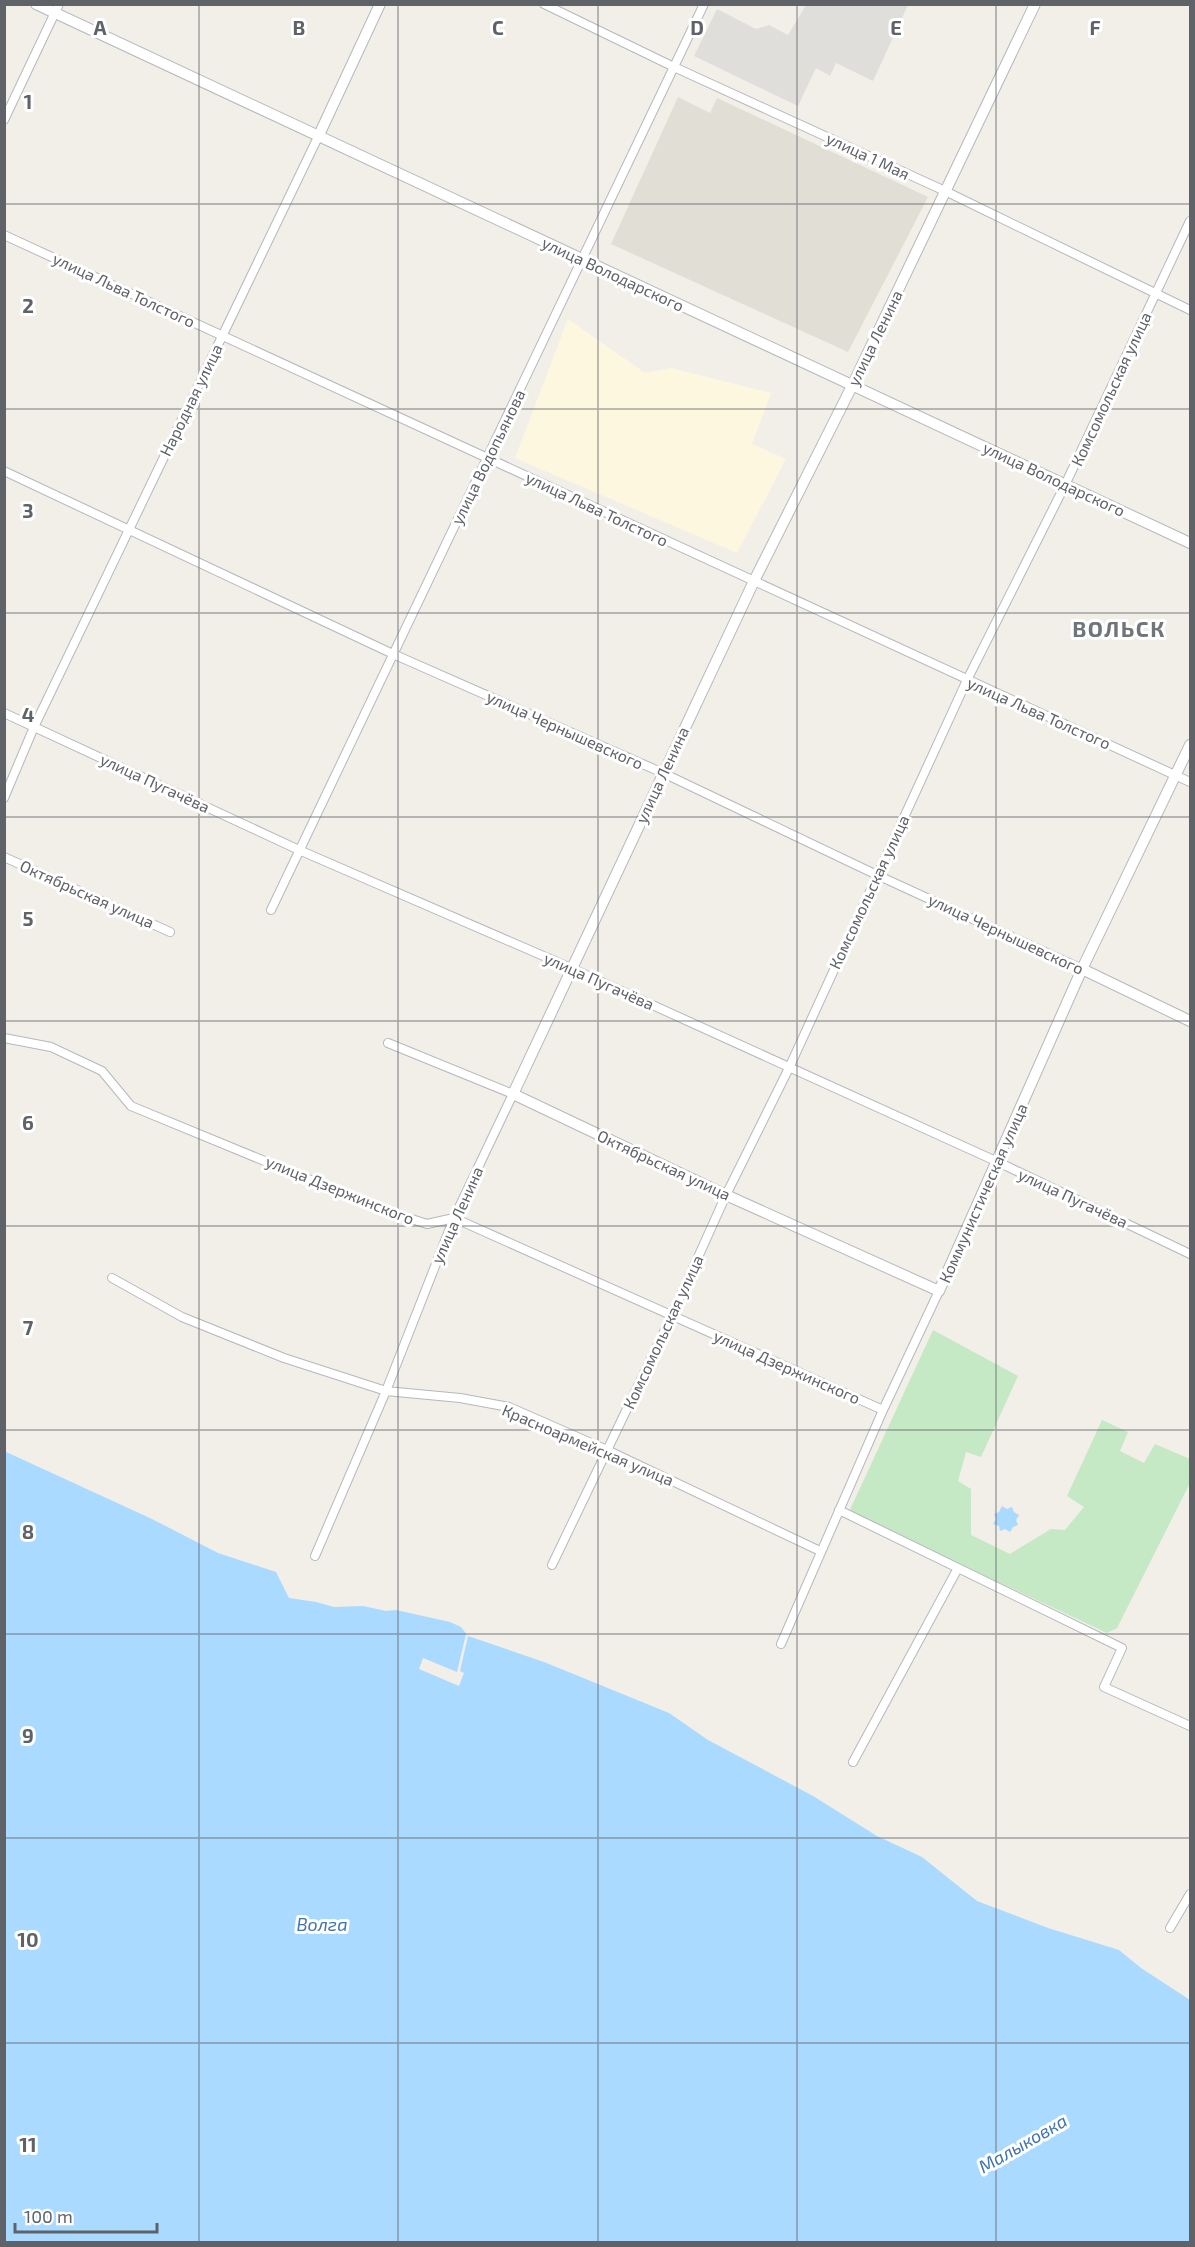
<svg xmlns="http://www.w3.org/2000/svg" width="1195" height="2247" font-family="'Exo 2',sans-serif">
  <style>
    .commercial { fill: #fef7e0 }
    .industrial { fill: #e0deda }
    .education { fill: #e1ded6 }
    .green { fill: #c5e8c5 }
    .water { fill: #aadaff }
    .pier { fill: #f1efe8 }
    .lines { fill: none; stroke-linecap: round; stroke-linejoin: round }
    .minor-casing { stroke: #b5b8bc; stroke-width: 10 }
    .tertiary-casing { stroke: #b5b8bc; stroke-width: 12 }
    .minor { stroke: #fff; stroke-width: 8 }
    .tertiary { stroke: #fff; stroke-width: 10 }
    .grid { fill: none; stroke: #5f6368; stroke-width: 1.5; stroke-opacity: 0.55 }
    .labels { text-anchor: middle; stroke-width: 6; stroke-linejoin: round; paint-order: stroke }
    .street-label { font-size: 16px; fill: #5f6368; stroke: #fff }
    .water-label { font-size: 18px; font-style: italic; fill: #4174aa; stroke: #fff }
    .district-label { font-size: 22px; font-weight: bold; letter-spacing: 1.5px; fill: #70757a; stroke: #fff }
    .grid-label { font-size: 20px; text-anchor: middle; font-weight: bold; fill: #5f6368; stroke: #fff; stroke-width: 6; stroke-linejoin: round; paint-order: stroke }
  </style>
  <rect width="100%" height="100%" fill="#f1efe8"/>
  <!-- commercial -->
  <path class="commercial" d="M 568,319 L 645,373 L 671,368 L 771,393 L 752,444 L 786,459 L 737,553 L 515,458 Z"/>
  <!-- industrial -->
  <path class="industrial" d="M 806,5 L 908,5 L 873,81 L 836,63 L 830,76 L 816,68 L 798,106 L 694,56 L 717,9 L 756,29 L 769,25 L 788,35 Z"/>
  <!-- education -->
  <path class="education" d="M 678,97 L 710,113 L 717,98 L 928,197 L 848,352 L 611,244 Z"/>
  <!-- green -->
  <path class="green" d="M 933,1330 L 1018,1376 L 981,1457 L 966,1452 L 958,1481 L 971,1489 L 971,1535 L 1010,1554 L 1051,1529 L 1065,1530 L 1084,1507 L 1067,1496 L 1102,1420 L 1128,1432 L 1120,1451 L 1144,1463 L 1155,1444 L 1190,1459 L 1190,1483 L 1117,1628 L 1107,1633 L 849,1512 Z"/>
  <!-- water -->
  <path class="water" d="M 4,1451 L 152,1519 L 218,1553 L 276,1572 L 289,1598 L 316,1602 L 334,1607 L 363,1606 L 386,1611 L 396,1610 L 450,1622 L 461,1627 L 468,1636 L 544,1662 L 669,1713 L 708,1740 L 813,1796 L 877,1836 L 922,1857 L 977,1901 L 1048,1928 L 1119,1950 L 1141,1968 L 1190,2000 L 1190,2242 L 5,2242 Z
    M 1002,1506 L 1007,1509 L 1012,1507 L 1014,1512 L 1019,1515 L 1016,1520 L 1018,1525 L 1013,1527 L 1010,1532 L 1005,1529 L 1000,1531 L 999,1526 L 993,1524 L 996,1519 L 994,1514 L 999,1512 Z"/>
  <!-- pier -->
  <path class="pier" d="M 466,1634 L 468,1636 L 460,1671 L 464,1673 L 459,1686 L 419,1669 L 423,1658 L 457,1672 Z"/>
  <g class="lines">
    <defs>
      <path id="minor" d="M 544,4 L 674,67 L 945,191 L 1190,310
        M 4,120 L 59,4
        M 4,235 L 1190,782
        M 4,471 L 393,654 L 663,773 L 877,875 L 1082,969
        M 4,713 L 299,850 L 571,968 L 998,1162 L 1190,1254
        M 4,798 L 34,727 L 319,135
        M 4,857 L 170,932
        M 271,910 L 704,4
        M 4,1038 L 51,1047 L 102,1071 L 131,1106 L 381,1209 L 427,1224 L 454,1218 L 883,1410
        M 112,1278 L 182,1317 L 284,1358 L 386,1391 L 460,1398 L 509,1407 L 607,1450 L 820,1551
        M 839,1510 L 1122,1648 L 1104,1687 L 1190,1726
        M 315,1556 L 386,1391 L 454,1218 L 513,1094 L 388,1043
        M 552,1565 L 672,1315 L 726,1195 L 789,1068 L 967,680 L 1065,485 L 1190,221
        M 781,1644 L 883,1410 L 939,1291
        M 853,1762 L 958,1568
        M 1170,1928 L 1190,1894"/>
      <path id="tertiary" d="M 36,4 L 1190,543
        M 1035,4 L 853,384 L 754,581 L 513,1094 L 726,1195 L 939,1291 L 1082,969 L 1190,745
        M 319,135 L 380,4
        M 1082,969 L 1190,1021"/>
    </defs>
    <!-- minor casing -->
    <use href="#minor" class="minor-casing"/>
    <!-- tertiary casing -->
    <use href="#tertiary" class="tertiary-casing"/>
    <!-- minor -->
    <use href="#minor" class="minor"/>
    <!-- tertiary -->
    <use href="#tertiary" class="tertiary"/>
  </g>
  <!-- grid -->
  <path class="grid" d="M 199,4 L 199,2242M 398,4 L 398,2242M 598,4 L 598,2242M 797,4 L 797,2242M 996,4 L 996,2242M 4,204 L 1190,204M 4,409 L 1190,409M 4,613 L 1190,613M 4,817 L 1190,817M 4,1021 L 1190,1021M 4,1226 L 1190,1226M 4,1430 L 1190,1430M 4,1634 L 1190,1634M 4,1838 L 1190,1838M 4,2043 L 1190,2043"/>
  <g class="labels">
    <!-- street labels -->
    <g class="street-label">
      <text transform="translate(868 156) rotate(25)" y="6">улица 1 Мая</text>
      <text transform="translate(613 274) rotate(25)" y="6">улица Володарского</text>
      <text transform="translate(124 290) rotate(25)" y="6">улица Льва Толстого</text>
      <text transform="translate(875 338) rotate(-64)" y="6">улица Ленина</text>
      <text transform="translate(1111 389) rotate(-65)" y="6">Комсомольская улица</text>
      <text transform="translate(191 400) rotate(-64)" y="6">Народная улица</text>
      <text transform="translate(488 457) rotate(-64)" y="6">улица Водопьянова</text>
      <text transform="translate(1054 479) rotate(25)" y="6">улица Володарского</text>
      <text transform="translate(597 509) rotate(25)" y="6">улица Льва Толстого</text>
      <text transform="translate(1039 713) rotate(24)" y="6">улица Льва Толстого</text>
      <text transform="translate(565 730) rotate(24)" y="6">улица Чернышевского</text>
      <text transform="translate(662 775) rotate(-65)" y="6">улица Ленина</text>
      <text transform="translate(155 783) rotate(25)" y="6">улица Пугачёва</text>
      <text transform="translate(869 892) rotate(-65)" y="6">Комсомольская улица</text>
      <text transform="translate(87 894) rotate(24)" y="6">Октябрьская улица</text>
      <text transform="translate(1006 934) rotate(25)" y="6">улица Чернышевского</text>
      <text transform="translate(599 981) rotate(24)" y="6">улица Пугачёва</text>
      <text transform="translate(664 1165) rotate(25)" y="6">Октябрьская улица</text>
      <text transform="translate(340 1190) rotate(22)" y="6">улица Дзержинского</text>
      <text transform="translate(983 1193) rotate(-66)" y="6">Коммунистическая улица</text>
      <text transform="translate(1073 1198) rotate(25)" y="6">улица Пугачёва</text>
      <text transform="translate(457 1215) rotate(-66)" y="6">улица Ленина</text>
      <text transform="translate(663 1332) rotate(-65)" y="6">Комсомольская улица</text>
      <text transform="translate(787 1367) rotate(24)" y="6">улица Дзержинского</text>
      <text transform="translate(588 1445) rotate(23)" y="6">Красноармейская улица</text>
    </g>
    <!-- water labels -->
    <g class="water-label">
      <text x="322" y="1931">Волга</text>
      <text transform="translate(1023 2144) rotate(-30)" y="6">Малыковка</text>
    </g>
    <!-- district labels -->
    <g class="district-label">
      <text x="1119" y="637">ВОЛЬСК</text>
    </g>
  </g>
  <g class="grid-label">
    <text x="100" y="35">A</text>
    <text x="299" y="35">B</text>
    <text x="498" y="35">C</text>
    <text x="697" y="35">D</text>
    <text x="896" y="35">E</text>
    <text x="1095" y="35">F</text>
    <text x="28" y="109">1</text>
    <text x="28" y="313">2</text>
    <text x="28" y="518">3</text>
    <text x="28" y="722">4</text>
    <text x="28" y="926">5</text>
    <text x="28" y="1130">6</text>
    <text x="28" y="1335">7</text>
    <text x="28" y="1539">8</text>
    <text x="28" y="1743">9</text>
    <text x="28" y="1947">10</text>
    <text x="28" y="2152">11</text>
  </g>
  <!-- border -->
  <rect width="1195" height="2247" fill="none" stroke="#5f6368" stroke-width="12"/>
  <!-- scale -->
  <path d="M15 2223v9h142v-9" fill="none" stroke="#5f6368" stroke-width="3"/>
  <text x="24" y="2223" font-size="18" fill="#5f6368" stroke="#ffffff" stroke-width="4.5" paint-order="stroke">100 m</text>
</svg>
